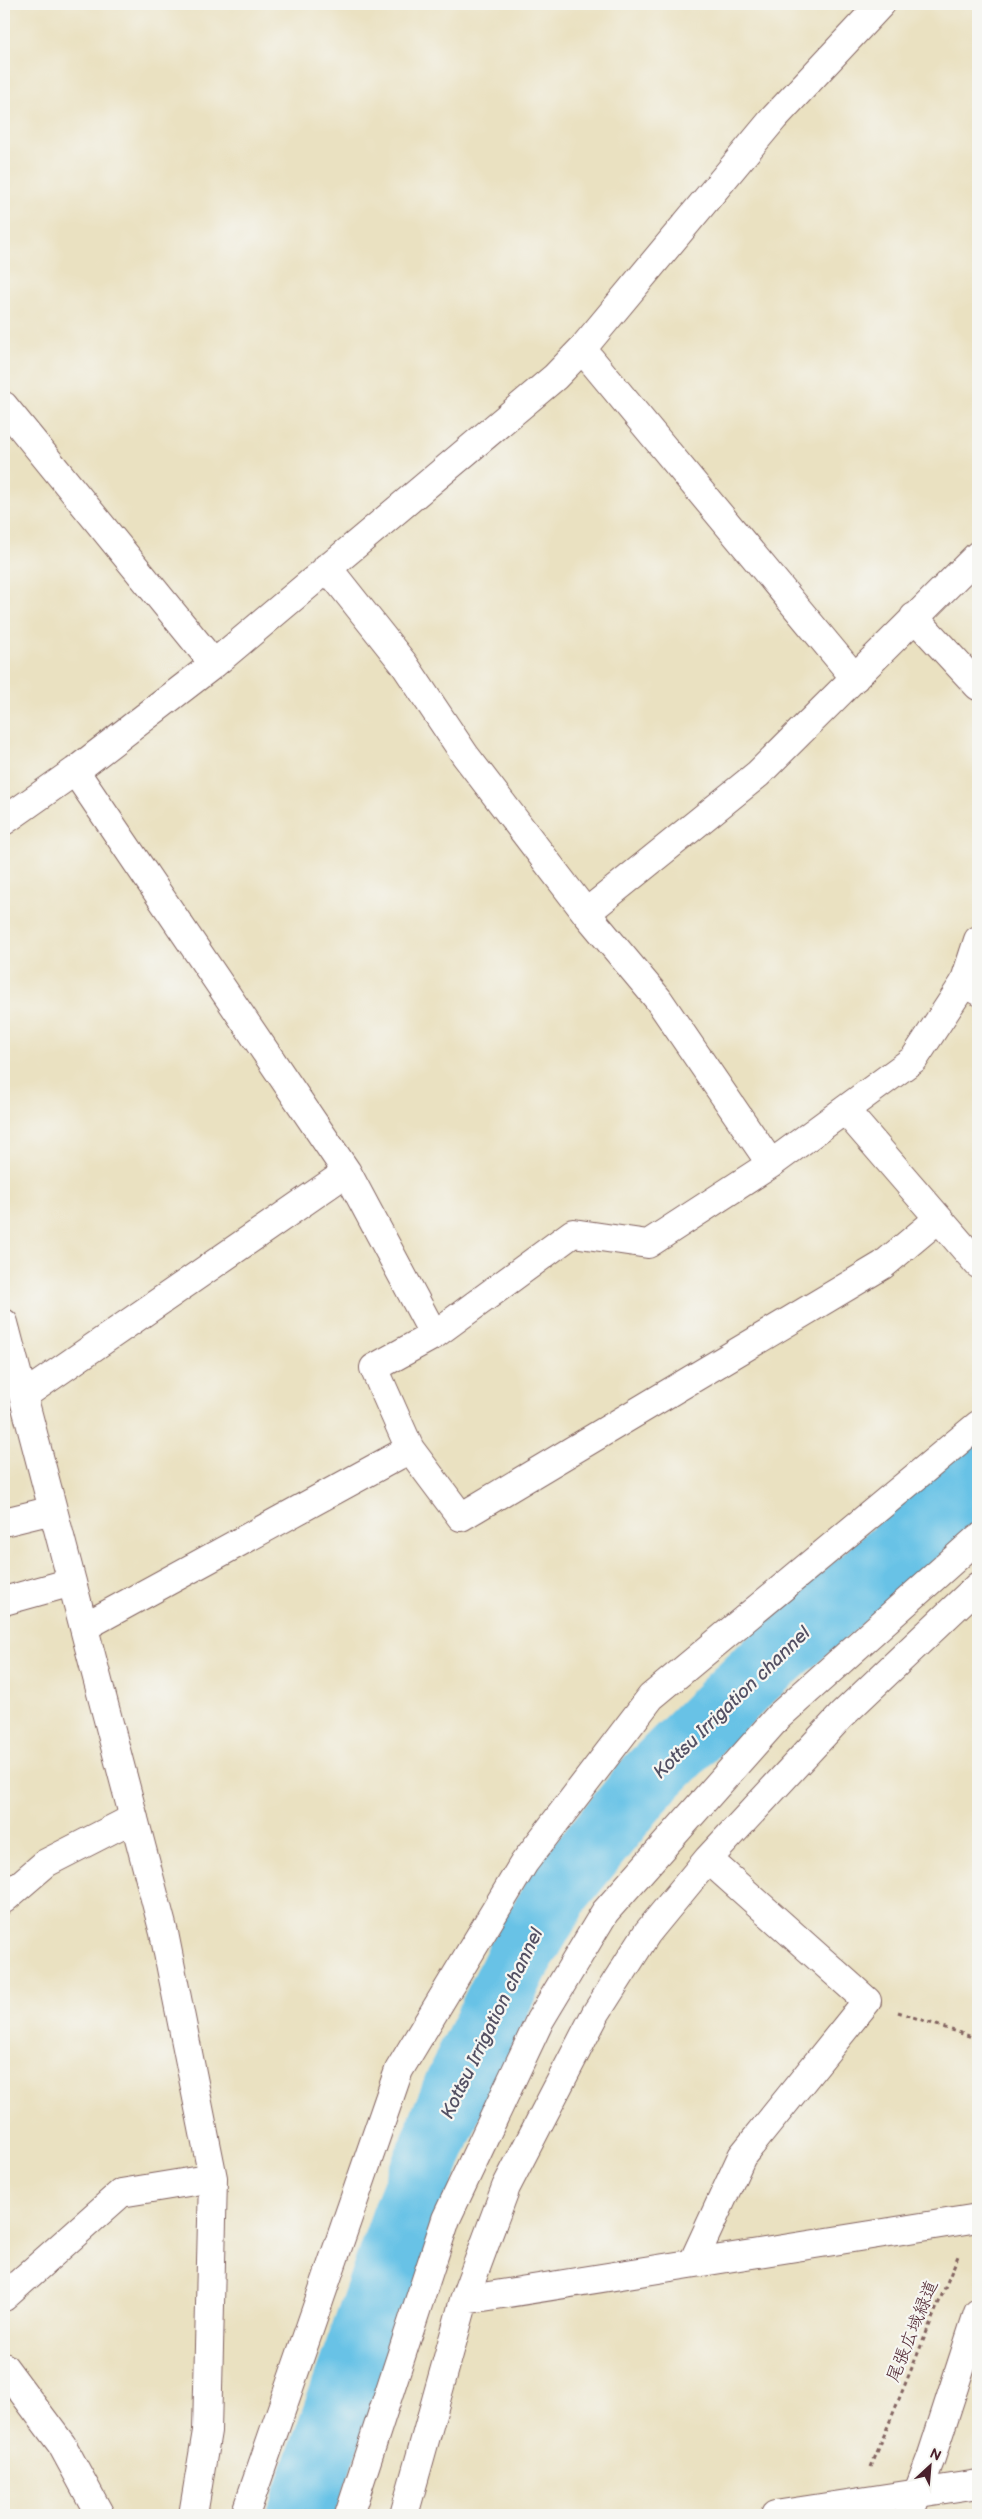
<svg xmlns="http://www.w3.org/2000/svg" width="982" height="2519" font-family="'Balsamiq Sans','Klee One',sans-serif">
  <style>
    .lines { fill: none; stroke-linecap: round; stroke-linejoin: round }
    .river { stroke: #68c2e6; stroke-width: 66 }
    .minor-casing { stroke: #826360; stroke-width: 30 }
    .major-casing { stroke: #826360; stroke-width: 30 }
    .path { stroke: #826360; stroke-width: 3; stroke-dasharray: 4 4; stroke-linecap: butt }
    .minor { stroke: #fff; stroke-width: 28 }
    .major { stroke: #fff; stroke-width: 28 }
    .labels { text-anchor: middle; stroke-width: 4.5; stroke-linejoin: round; paint-order: stroke }
    .street-label { font-size: 18px; fill: #4a1f2b; stroke: #f6f6f2 }
    .water-label { font-size: 19px; font-style: italic; fill: #535063; stroke: #f6f6f2 }
  </style>
  <rect width="100%" height="100%" fill="#f6f6f2"/>
  <filter id="ink" filterUnits="userSpaceOnUse"><feTurbulence type="fractalNoise" baseFrequency=".02" numOctaves="2"/><feDisplacementMap in="SourceGraphic" scale="10" xChannelSelector="R" yChannelSelector="G"/><feConvolveMatrix kernelMatrix="1 2 1 2 8 2 1 2 1" color-interpolation-filters="sRGB"/></filter>
  <filter id="wash" filterUnits="userSpaceOnUse"><feTurbulence type="fractalNoise" baseFrequency=".0096" numOctaves="4" result="noise"/><feDisplacementMap in="SourceGraphic" scale="20" xChannelSelector="R" yChannelSelector="G"/><feGaussianBlur stdDeviation="1.12" result="paint"/><feColorMatrix in="noise" values="0 0 0 0 0 0 0 0 0 0 0 0 0 0 0 0 0 1.4 0 .05"/><feComposite in="paint" operator="in"/></filter>
  <g filter="url(#wash)">
    <rect width="100%" height="100%" fill="#eae1c1"/>
    <g class="lines">
      <!-- river -->
      <path class="river" d="M 300,2515 L 409,2205 L 462,2074 L 517,1962 L 559,1890 L 649,1779 L 751,1678 L 978,1479"/>
    </g>
  </g>
  <g filter="url(#ink)">
    <g class="lines">
      <defs>
        <path id="minor" d="M 582,349 L 855,678
          M 4,406 L 214,664
          M 327,567 L 404,664 L 465,755 L 586,913 L 658,999 L 771,1164
          M 914,617 L 978,686
          M 75,771 L 347,1172 L 434,1335
          M 4,821 L 75,771 L 214,664 L 555,377 L 582,349 L 774,118 L 881,4
          M 586,913 L 758,774 L 978,555
          M 964,983 L 978,940
          M 845,1110 L 978,1264
          M 938,1219 L 883,1265 L 461,1517 L 410,1449 L 374,1368 L 434,1335 L 573,1233 L 648,1244 L 771,1164 L 914,1059 L 964,983 L 978,991
          M 4,1323 L 164,1933 L 213,2178 L 207,2431 L 193,2515
          M 23,1396 L 347,1172
          M 4,1522 L 53,1510
          M 4,1601 L 72,1582
          M 84,1627 L 410,1449
          M 4,1899 L 46,1863 L 134,1818
          M 693,2262 L 742,2156 L 867,2001 L 708,1859
          M 4,2297 L 121,2193 L 213,2178
          M 464,2300 L 978,2218
          M 4,2367 L 62,2445 L 100,2515
          M 245,2515 L 399,2070 L 524,1863 L 651,1697 L 978,1425
          M 349,2515 L 446,2219 L 540,2020 L 605,1912 L 779,1716 L 978,1538
          M 404,2515 L 464,2300 L 506,2187 L 596,2013 L 647,1933 L 708,1859 L 841,1716 L 978,1586
          M 909,2515 L 931,2458 L 978,2313"/>
        <path id="major" d="M 775,2515 L 978,2484"/>
      </defs>
      <!-- minor casing -->
      <use href="#minor" class="minor-casing"/>
      <!-- major casing -->
      <use href="#major" class="major-casing"/>
      <!-- path -->
      <path class="path" d="M 898,2012 L 978,2039
        M 871,2467 L 958,2256"/>
      <!-- minor -->
      <use href="#minor" class="minor"/>
      <!-- major -->
      <use href="#major" class="major"/>
    </g>
  </g>
  <g class="labels">
    <!-- street labels -->
    <g class="street-label">
      <text transform="translate(912 2331) rotate(-68)" y="6">尾張広域緑道</text>
    </g>
    <!-- water labels -->
    <g class="water-label">
      <text transform="translate(731 1702) rotate(-44)" y="7">Kottsu Irrigation channel</text>
      <text transform="translate(491 2023) rotate(-64)" y="7">Kottsu Irrigation channel</text>
    </g>
  </g>
  <!-- margin -->
  <rect width="982" height="2519" fill="none" stroke="#f6f6f2" stroke-width="20"/>
  <!-- north arrow -->
  <g transform="translate(930 2466) rotate(26)" stroke="#f6f6f2" stroke-width="4" paint-order="stroke">
  <path d="M0-4L9 19L0 12L-9 19Z" fill="#4a1f2b"/>
  <text y="-8" font-size="14" font-weight="bold" text-anchor="middle" fill="#4a1f2b">N</text>
  </g>
</svg>
